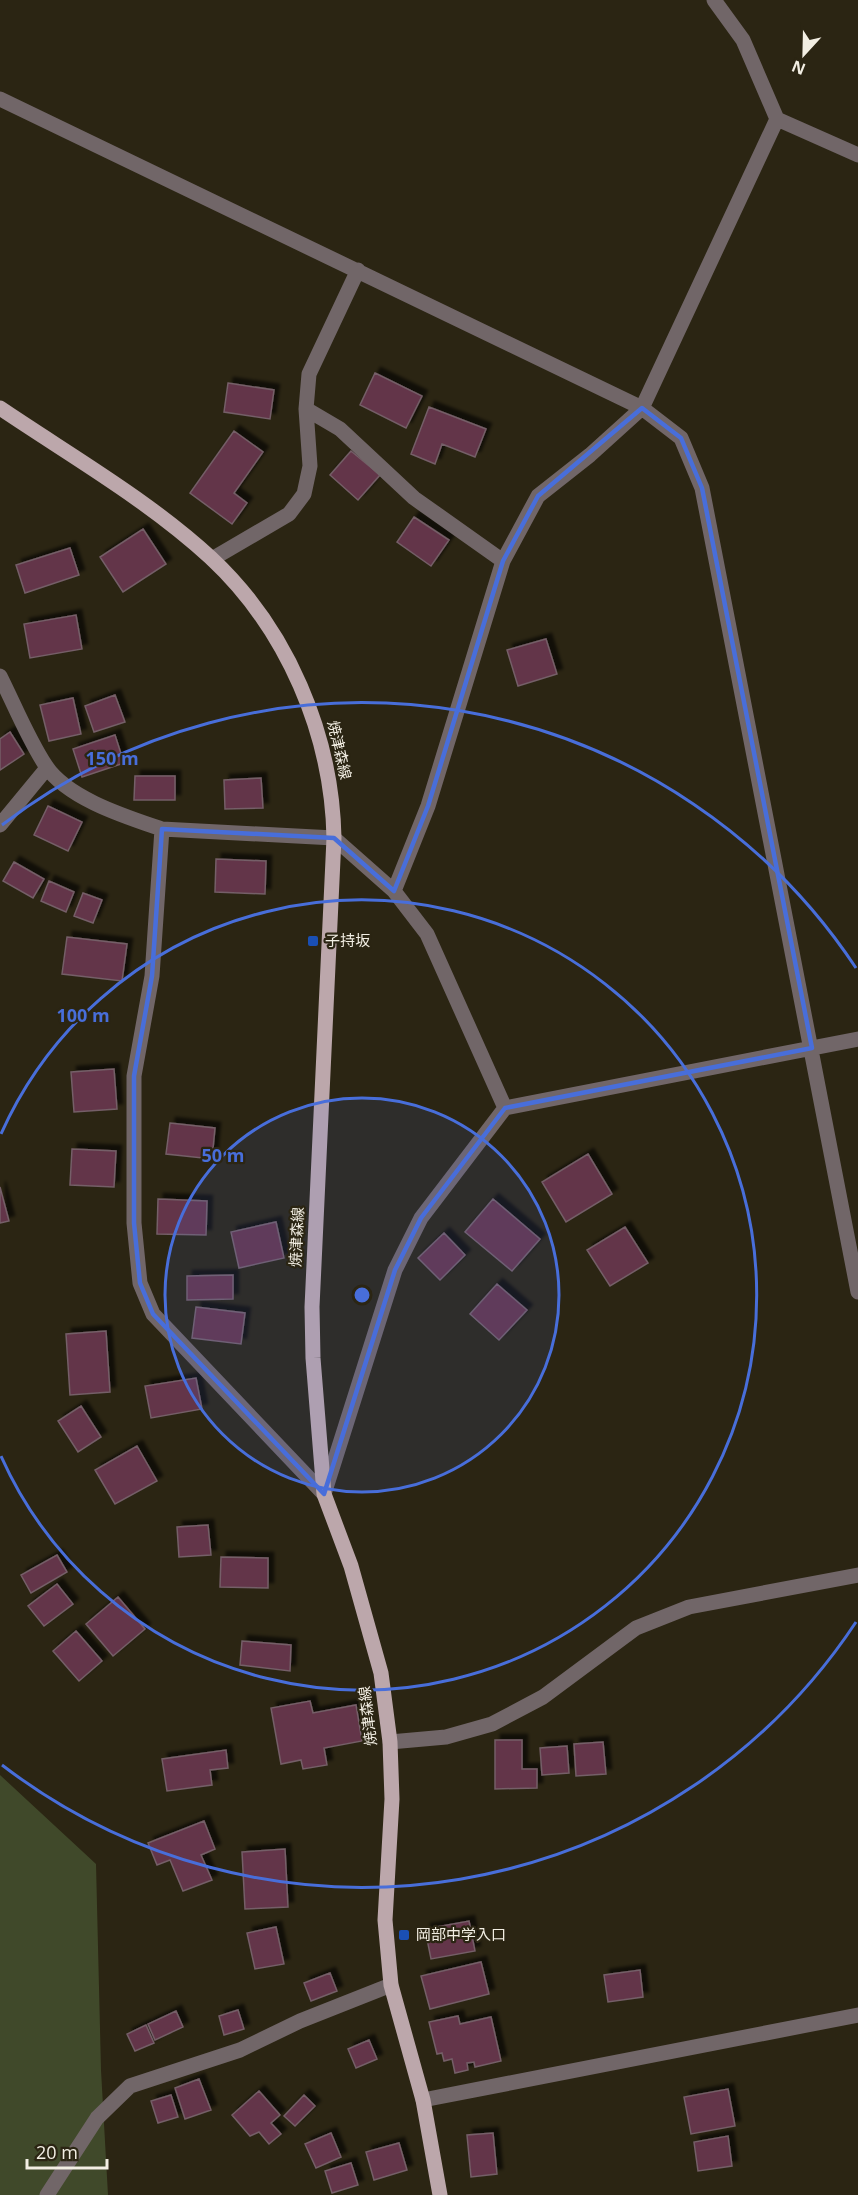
<svg xmlns="http://www.w3.org/2000/svg" width="858" height="2195" font-family="'Open Sans','Noto Sans JP',sans-serif">
  <style>
    .green { fill: #40492a }
    .building { fill: #633649; stroke: #745e67; stroke-width: 1.5; filter: url(#shadow) }
    .lines { fill: none; stroke-linecap: round; stroke-linejoin: round }
    .minor { stroke: #716668; stroke-width: 15 }
    .tertiary { stroke: #716668; stroke-width: 15 }
    .primary { stroke: #bca7ab; stroke-width: 15 }
    .marked { fill: none; stroke: #486eda; stroke-width: 4.5; stroke-linejoin: round }
    .ring { fill: none; stroke: #486eda; stroke-width: 3 }
    .transit-dot { fill: #1a4fb4; stroke: #2b2513; stroke-width: 2 }
    .labels { text-anchor: middle; stroke-width: 4.5; stroke-linejoin: round; paint-order: stroke }
    .street-label { font-size: 15px; fill: #f2eee3; stroke: #2b2513 }
    .poi-label { font-size: 15px; fill: #f2eee3; stroke: #2b2513; text-anchor: start }
    .centre { fill: #486eda; stroke: #2b2513; stroke-width: 3 }
    .ring-label { font-size: 18px; text-anchor: middle; font-weight: bold; fill: #486eda; stroke: #2b2513; stroke-width: 4.5; stroke-linejoin: round; paint-order: stroke }
  </style>
  <defs>
    <filter id="shadow"><feDropShadow dx="5.5" dy="-5.5" stdDeviation="1.5" flood-color="#0009"/></filter>
  </defs>
  <rect width="100%" height="100%" fill="#2b2513"/>
  <!-- green -->
  <path class="green" d="M 0,1775 L 96,1864 L 101,2070 L 108,2195 L 0,2195 Z"/>
  <!-- building -->
  <path class="building" d="M 375,373 L 422,396 L 406,428 L 360,405 Z
    M 228,383 L 274,390 L 270,419 L 224,412 Z
    M 429,407 L 486,429 L 475,457 L 442,444 L 435,464 L 411,454 Z
    M 234,431 L 263,452 L 234,493 L 247,503 L 232,524 L 190,493 Z
    M 351,451 L 380,475 L 358,500 L 330,475 Z
    M 414,517 L 449,540 L 431,566 L 397,542 Z
    M 143,529 L 166,564 L 123,592 L 100,557 Z
    M 70,548 L 79,575 L 25,593 L 16,565 Z
    M 76,615 L 82,649 L 30,658 L 24,624 Z
    M 546,639 L 557,674 L 518,686 L 507,650 Z
    M 115,695 L 125,722 L 94,732 L 85,706 Z
    M 73,698 L 81,734 L 49,741 L 40,705 Z
    M 10,732 L 24,754 L 0,770 L 0,739 Z
    M 115,735 L 124,763 L 82,777 L 73,749 Z
    M 135,776 L 175,776 L 175,800 L 134,800 Z
    M 261,778 L 263,808 L 225,809 L 224,780 Z
    M 48,806 L 82,822 L 68,851 L 34,835 Z
    M 216,859 L 266,861 L 265,894 L 215,892 Z
    M 14,862 L 44,879 L 33,898 L 3,881 Z
    M 49,881 L 74,892 L 66,912 L 41,901 Z
    M 83,893 L 102,900 L 93,923 L 74,916 Z
    M 67,937 L 127,944 L 122,981 L 62,974 Z
    M 114,1069 L 117,1109 L 74,1112 L 71,1072 Z
    M 170,1123 L 215,1128 L 212,1159 L 166,1154 Z
    M 72,1149 L 116,1151 L 114,1187 L 70,1185 Z
    M 588,1154 L 612,1194 L 566,1222 L 542,1182 Z
    M 0,1187 L 9,1221 L 0,1223 Z
    M 158,1199 L 207,1201 L 206,1235 L 157,1234 Z
    M 493,1199 L 540,1239 L 512,1271 L 465,1232 Z
    M 276,1222 L 284,1258 L 239,1268 L 231,1232 Z
    M 625,1227 L 648,1263 L 610,1286 L 587,1250 Z
    M 444,1233 L 465,1255 L 440,1280 L 418,1258 Z
    M 233,1275 L 233,1299 L 187,1300 L 187,1276 Z
    M 497,1284 L 527,1310 L 499,1340 L 470,1314 Z
    M 196,1307 L 245,1313 L 241,1344 L 192,1338 Z
    M 106,1331 L 110,1392 L 70,1395 L 66,1334 Z
    M 196,1378 L 202,1409 L 151,1418 L 145,1386 Z
    M 81,1406 L 101,1437 L 78,1452 L 58,1421 Z
    M 137,1446 L 157,1481 L 115,1504 L 95,1470 Z
    M 208,1525 L 211,1555 L 179,1557 L 177,1527 Z
    M 57,1555 L 67,1572 L 31,1593 L 21,1575 Z
    M 221,1557 L 268,1558 L 268,1588 L 220,1587 Z
    M 57,1584 L 73,1604 L 44,1626 L 28,1606 Z
    M 118,1597 L 145,1629 L 113,1656 L 86,1624 Z
    M 76,1631 L 102,1661 L 79,1681 L 53,1651 Z
    M 242,1641 L 291,1645 L 290,1671 L 240,1665 Z
    M 310,1701 L 313,1713 L 356,1705 L 362,1741 L 324,1748 L 327,1765 L 303,1769 L 301,1760 L 281,1764 L 271,1708 Z
    M 495,1740 L 522,1740 L 522,1769 L 537,1769 L 537,1788 L 495,1789 Z
    M 603,1742 L 606,1774 L 576,1776 L 574,1744 Z
    M 567,1746 L 569,1773 L 542,1775 L 540,1748 Z
    M 226,1750 L 228,1768 L 210,1770 L 212,1785 L 167,1791 L 162,1759 Z
    M 204,1821 L 215,1849 L 201,1855 L 212,1880 L 183,1891 L 170,1860 L 157,1865 L 148,1843 Z
    M 285,1849 L 288,1907 L 245,1909 L 242,1852 Z
    M 469,1921 L 475,1951 L 431,1959 L 425,1929 Z
    M 276,1927 L 284,1964 L 255,1969 L 247,1933 Z
    M 481,1962 L 489,1994 L 430,2009 L 421,1976 Z
    M 640,1970 L 643,1997 L 608,2002 L 604,1975 Z
    M 330,1973 L 337,1991 L 311,2001 L 304,1983 Z
    M 238,2010 L 244,2029 L 224,2035 L 219,2016 Z
    M 176,2011 L 183,2027 L 155,2040 L 148,2024 Z
    M 458,2016 L 460,2024 L 491,2017 L 501,2061 L 475,2067 L 474,2062 L 467,2063 L 468,2070 L 455,2073 L 452,2059 L 444,2061 L 442,2053 L 437,2054 L 429,2022 Z
    M 146,2025 L 154,2043 L 135,2051 L 127,2034 Z
    M 369,2040 L 377,2059 L 356,2068 L 348,2049 Z
    M 199,2079 L 211,2110 L 185,2119 L 175,2088 Z
    M 728,2089 L 735,2126 L 691,2134 L 684,2097 Z
    M 259,2091 L 280,2115 L 271,2123 L 281,2134 L 269,2144 L 259,2132 L 250,2136 L 232,2115 Z
    M 171,2095 L 178,2117 L 158,2123 L 151,2101 Z
    M 304,2095 L 315,2106 L 295,2126 L 284,2116 Z
    M 331,2133 L 341,2157 L 316,2168 L 305,2144 Z
    M 493,2133 L 497,2174 L 471,2177 L 467,2135 Z
    M 728,2136 L 732,2166 L 698,2171 L 694,2142 Z
    M 399,2143 L 407,2170 L 374,2180 L 366,2152 Z
    M 351,2163 L 358,2185 L 332,2193 L 325,2171 Z"/>
  <g class="lines">
    <!-- minor -->
    <path class="minor" d="M 714,0 L 743,40 L 777,119
      M 0,99 L 642,408 L 681,438 L 702,488 L 858,1292
      M 306,409 L 340,429 L 414,498 L 503,561
      M 212,559 L 289,514 L 304,494 L 310,466 L 306,409 L 309,374 L 358,270
      M 0,676 C 15,706 28,739 46,766 C 68,799 127,817 162,829 L 152,976 L 134,1076 L 134,1223 L 140,1283 L 153,1314 L 324,1494 L 395,1270 L 421,1218 L 505,1108 L 858,1039
      M 0,825 L 47,768
      M 162,829 L 334,838 L 394,891 L 427,934 L 505,1108
      M 394,891 L 428,806 L 503,561 L 538,496 L 590,455 L 642,408 L 777,119 L 858,155
      M 390,1742 L 446,1737 L 492,1724 L 543,1697 L 636,1628 L 689,1607 L 858,1575
      M 47,2195 L 97,2118 L 130,2086 L 240,2050 L 300,2021 L 391,1985"/>
    <!-- tertiary -->
    <path class="tertiary" d="M 423,2100 L 858,2015"/>
    <!-- primary -->
    <path class="primary" d="M 0,408 C 71,456 148,500 211,558 C 287,629 332,734 334,838 L 312,1307 L 313,1358 L 324,1494 L 351,1566 L 381,1673 L 390,1742 L 392,1799 L 385,1920 L 391,1985 L 423,2100 L 440,2195"/>
  </g>
  <!-- marked area -->
  <path class="marked" d="M 642,408 L 681,438 L 702,488 L 812,1048 L 505,1108 L 421,1218 L 395,1270 L 324,1494 L 153,1314 L 140,1283 L 134,1223 L 134,1076 L 152,976 L 162,829 L 334,838 L 394,891 L 428,806 L 503,561 L 538,496 Z"/>
  <!-- distance rings -->
  <circle cx="362" cy="1295" r="197" fill="#486eda" fill-opacity=".12"/>
  <g class="ring">
    <circle cx="362" cy="1295" r="197"/>
    <path d="M1 1134A395 395 0 1 1 1 1456"/>
    <path d="M856 1622A592 592 0 0 1 2 1765M2 825A592 592 0 0 1 856 968"/>
  </g>
  <!-- markers -->
  <g class="transit-dot">
    <rect x="307" y="935" width="12" height="12" rx="3"/>
    <rect x="398" y="1929" width="12" height="12" rx="3"/>
  </g>
  <g class="labels">
    <!-- street labels -->
    <g class="street-label">
      <text transform="translate(339 750) rotate(77)" y="5">焼津森線</text>
      <text transform="translate(297 1237) rotate(-87)" y="5">焼津森線</text>
      <text transform="translate(368 1716) rotate(-97)" y="5">焼津森線</text>
    </g>
    <!-- poi labels -->
    <g class="poi-label">
      <text x="325" y="946">子持坂</text>
      <text x="416" y="1940">岡部中学入口</text>
    </g>
  </g>
  <circle cx="362" cy="1295" r="9" class="centre"/>
  <g class="ring-label">
    <text x="112" y="765">150 m</text>
    <text x="83" y="1022">100 m</text>
    <text x="223" y="1162">50 m</text>
  </g>
  <!-- north arrow -->
  <g transform="translate(804 54) rotate(202)" stroke="#2b2513" stroke-width="4.5" paint-order="stroke">
  <path d="M0-4.5L10 22L0 15L-10 22Z" fill="#f2eee3"/>
  <text y="-9" font-size="16" font-weight="bold" text-anchor="middle" fill="#f2eee3">N</text>
  </g>
  <!-- scale -->
  <path d="M27 2159v9h80v-9" fill="none" stroke="#f2eee3" stroke-width="3"/>
  <text x="36" y="2159" font-size="18" fill="#f2eee3" stroke="#2b2513" stroke-width="4.5" paint-order="stroke">20 m</text>
</svg>
